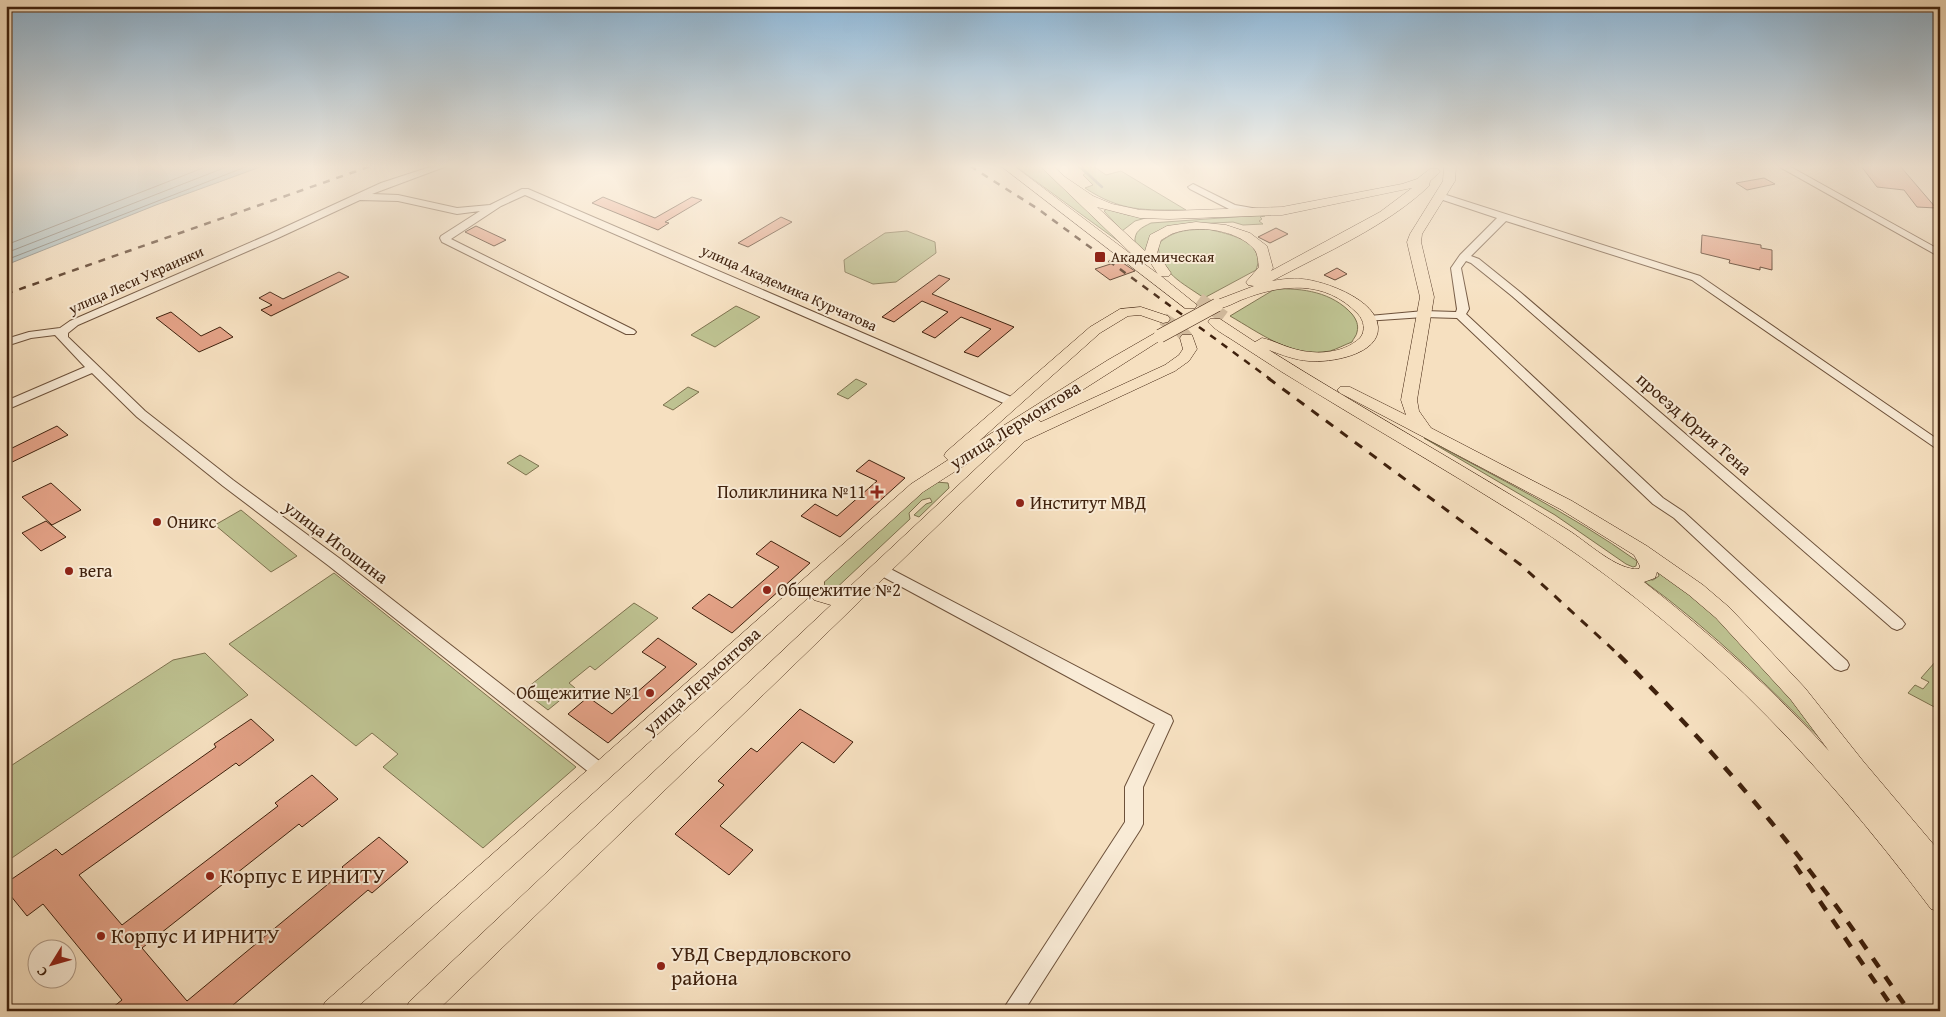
<svg xmlns="http://www.w3.org/2000/svg" width="1946" height="1017" font-family="'Gentium Book Plus',serif">
  <style>
    .green { fill: #bec291; stroke: #7e724f }
    .water { fill: #a2babe; stroke: #7a7d77 }
    .lines { fill: none; stroke-linecap: round; stroke-linejoin: round }
    .shore { stroke: #706e66; stroke-width: 1 }
    .stream { stroke: #7a7d77; stroke-width: 2.5 }
    .building { fill: #e4a287; stroke: #3f210d }
    .major-tunnel { stroke: #d1ba9c; stroke-width: 13; stroke-dasharray: 13 7; stroke-linecap: butt }
    .minor-casing { stroke: #6d513a; stroke-width: 2 }
    .major-casing { stroke: #3f210d; stroke-width: 1 }
    .minor { fill: #f9ebd6; fill-rule: evenodd }
    .major { fill: #f6e0c0; fill-rule: evenodd }
    .rail-far2 { stroke: #3f210d; stroke-width: 2.5; stroke-dasharray: 7 7; stroke-linecap: butt }
    .rail-far1 { stroke: #3f210d; stroke-width: 3; stroke-dasharray: 9 9; stroke-linecap: butt }
    .rail { stroke: #3f210d; stroke-width: 4.5; stroke-dasharray: 11 11; stroke-linecap: butt }
    .major-bridge-casing { stroke: #3f210d; stroke-width: 14; stroke-linecap: butt }
    .major-bridge { stroke: #f6e0c0; stroke-width: 13 }
    .poi-dot { fill: #8f2418; stroke: #f9ebd6; stroke-width: 2 }
    .labels { text-anchor: middle; stroke-width: 4; stroke-linejoin: round; paint-order: stroke }
    .far-poi-label { font-size: 15px; fill: #3f210d; stroke: #f9ebd6; text-anchor: start }
    .far-street-label { font-size: 15px; fill: #3f210d; stroke: #f9ebd6 }
    .street-label { font-size: 18px; fill: #3f210d; stroke: #f9ebd6 }
    .poi-label { font-size: 18px; fill: #3f210d; stroke: #f9ebd6; text-anchor: start }
    .near-poi-label { font-size: 21px; fill: #3f210d; stroke: #f9ebd6; text-anchor: start }
  </style>
  <rect width="100%" height="100%" fill="#f6e0c0"/>
  <filter id="stains"><feTurbulence type="fractalNoise" baseFrequency=".004" numOctaves="4"/><feColorMatrix values="0 0 0 0 .2 0 0 0 0 .09 0 0 0 0 .02 0 0 0 .5 -.17"/></filter>
  <radialGradient id="worn" r=".72"><stop offset=".6" stop-color="#630" stop-opacity="0"/><stop offset="1" stop-color="#630" stop-opacity=".3"/></radialGradient>
  <!-- green -->
  <path class="green" d="M 1015,166 L 1040,166 L 1099,222 L 1140,257 Z
    M 1077,166 L 1093,166 L 1106,175 L 1121,171 L 1186,210 C 1145,210 1121,212 1085,188 L 1093,185 L 1083,175 L 1086,173 Z
    M 1107,209 L 1128,215 L 1149,217 L 1135,221 L 1122,231 L 1104,211 Z
    M 1263,215 L 1265,216 L 1260,217 L 1262,219 L 1259,221 L 1263,224 L 1243,225 L 1233,222 L 1194,224 L 1159,231 L 1149,239 L 1146,254 L 1135,243 C 1134,231 1141,228 1151,223 Z
    M 1207,229 C 1224,233 1254,238 1258,258 C 1259,261 1257,267 1256,270 L 1204,298 C 1183,283 1159,273 1158,244 C 1174,230 1186,230 1207,229 Z
    M 907,231 L 935,242 L 936,253 L 896,282 L 873,284 L 845,272 L 844,260 L 885,233 Z
    M 1275,289 C 1303,288 1332,292 1352,314 C 1356,319 1359,325 1357,332 C 1357,335 1353,339 1352,342 C 1344,345 1337,349 1330,351 C 1293,359 1260,333 1230,316 Z
    M 736,306 L 760,317 L 715,347 L 691,335 Z
    M 856,379 L 867,384 L 848,399 L 837,394 Z
    M 688,387 L 699,392 L 673,410 L 663,405 Z
    M 1424,438 C 1496,477 1570,513 1637,561 L 1636,566 L 1633,567 L 1626,564 L 1555,515 Z
    M 520,455 L 539,466 L 526,475 L 507,463 Z
    M 936,482 L 948,483 L 949,488 L 919,517 L 914,515 L 926,504 L 932,502 L 930,498 L 922,500 L 909,513 L 910,519 L 831,593 L 823,588 L 824,582 L 927,486 Z
    M 241,510 L 297,556 L 271,572 L 215,525 Z
    M 1655,565 L 1745,642 L 1837,756 C 1776,693 1713,631 1641,579 L 1653,580 L 1659,576 Z
    M 334,573 L 576,767 L 483,848 L 383,767 L 398,754 L 372,733 L 356,746 L 229,644 Z
    M 634,603 L 658,618 L 595,670 L 590,666 L 569,683 L 575,688 L 548,710 L 523,691 Z
    M 205,653 L 248,695 L 6,862 L 6,769 L 173,660 Z
    M 1936,661 L 1940,663 L 1940,710 L 1908,693 L 1915,685 L 1923,689 L 1929,682 L 1921,678 Z"/>
  <!-- water -->
  <path class="water" d="M 6,166 L 263,166 L 156,205 L 6,265 Z"/>
  <g class="lines">
    <!-- shore -->
    <path class="shore" d="M 6,245 L 208,166
      M 6,253 L 229,166
      M 6,260 L 248,166"/>
    <!-- stream -->
    <path class="stream" d="M 1079,166 L 1102,187"/>
  </g>
  <!-- building -->
  <path class="building" d="M 1861,166 L 1900,166 L 1936,208 L 1917,207 L 1904,190 L 1877,187 Z
    M 1764,178 L 1775,184 L 1747,190 L 1736,183 Z
    M 603,197 L 655,218 L 692,197 L 702,200 L 665,222 L 669,223 L 658,230 L 592,203 Z
    M 781,217 L 792,222 L 748,247 L 738,243 Z
    M 476,226 L 506,240 L 494,246 L 465,232 Z
    M 1276,228 L 1288,234 L 1270,243 L 1258,237 Z
    M 1702,235 L 1761,245 L 1761,248 L 1772,250 L 1772,270 L 1760,267 L 1760,270 L 1729,263 L 1730,260 L 1701,253 Z
    M 1120,261 L 1135,271 L 1110,280 L 1095,269 Z
    M 1337,268 L 1347,274 L 1335,280 L 1324,275 Z
    M 339,272 L 349,277 L 271,316 L 261,310 L 272,305 L 259,298 L 270,292 L 283,299 Z
    M 939,275 L 950,279 L 932,294 L 1014,327 L 978,357 L 964,352 L 991,329 L 961,317 L 935,338 L 922,332 L 948,312 L 922,301 L 894,322 L 882,317 Z
    M 171,312 L 201,336 L 220,327 L 233,337 L 199,352 L 156,318 Z
    M 57,426 L 68,435 L 6,465 L 6,451 Z
    M 869,460 L 905,478 L 840,537 L 801,516 L 815,504 L 837,516 L 877,481 L 856,471 Z
    M 51,483 L 81,510 L 52,525 L 22,497 Z
    M 46,521 L 66,537 L 41,551 L 22,533 Z
    M 771,541 L 810,563 L 732,633 L 692,608 L 709,594 L 732,608 L 779,567 L 756,554 Z
    M 658,638 L 697,664 L 608,743 L 568,714 L 588,697 L 612,714 L 666,667 L 642,652 Z
    M 800,709 L 853,742 L 834,763 L 802,742 L 720,826 L 753,850 L 729,875 L 675,834 L 724,785 L 718,781 L 751,748 L 757,752 Z
    M 251,719 L 274,740 L 239,766 L 236,763 L 79,875 L 122,925 L 278,806 L 275,803 L 312,775 L 338,799 L 302,827 L 299,824 L 142,948 L 187,1001 L 345,870 L 342,867 L 379,837 L 408,862 L 372,893 L 368,890 L 226,1011 L 108,1011 L 122,1000 L 43,904 L 27,916 L 6,890 L 6,883 L 56,849 L 62,855 L 216,747 L 214,744 Z"/>
  <g class="lines">
    <!-- major-tunnel -->
    <path class="major-tunnel" d="M 1199,299 L 1224,317
      M 1163,319 L 1180,330 L 1187,338"/>
    <defs>
      <path id="minor" d="M 433,166 L 447,166 L 372,194 L 398,195 L 457,208 L 490,205 L 522,189 L 528,189 L 1016,399 L 1018,402 L 1016,405 L 1008,405 L 525,195 L 501,206 L 451,239 L 634,330 L 636,332 L 634,334 L 626,334 L 442,242 L 440,238 L 441,236 L 480,211 L 457,214 L 398,201 L 360,200 L 278,238 L 78,325 L 68,333 L 68,337 L 145,411 L 233,480 L 339,558 L 607,767 L 610,772 L 607,777 L 601,779 L 595,777 L 329,566 L 223,486 L 137,417 L 92,373 L 6,410 L 6,401 L 85,367 L 55,335 L 31,338 L 6,346 L 6,339 L 29,332 L 60,328 L 70,321 L 270,234 L 381,183 Z
        M 1778,166 L 1789,166 L 1940,250 L 1940,257 Z
        M 1193,184 L 1235,205 L 1258,209 L 1260,211 L 1255,214 L 1229,209 L 1190,189 L 1188,187 Z
        M 1440,193 L 1700,276 L 1940,441 L 1940,451 L 1692,280 L 1506,221 L 1471,256 L 1479,259 L 1520,292 L 1902,620 L 1905,624 L 1902,628 L 1897,630 L 1892,628 L 1512,296 L 1471,263 L 1466,261 L 1461,268 L 1469,309 L 1466,314 L 1663,498 L 1684,512 L 1847,661 L 1849,665 L 1847,669 L 1841,671 L 1835,669 L 1674,518 L 1653,504 L 1457,318 L 1424,317 L 1365,321 L 1363,319 L 1365,317 L 1369,316 L 1424,311 L 1456,312 L 1457,309 L 1451,268 L 1460,255 L 1497,218 L 1437,198 L 1437,194 Z
        M 881,564 L 1171,716 L 1173,721 L 1143,787 L 1143,824 L 1140,830 L 1024,1011 L 1002,1011 L 1125,822 L 1125,787 L 1155,724 L 876,573 L 874,569 L 876,565 Z"/>
      <path id="major" d="M 1001,166 L 1014,166 L 1136,258 L 1040,166 L 1053,166 L 1065,177 L 1093,196 L 1112,204 L 1140,210 L 1169,211 L 1282,207 L 1402,184 L 1417,179 L 1430,169 L 1438,169 L 1440,172 L 1430,181 L 1429,186 C 1386,227 1324,253 1272,281 C 1282,279 1292,278 1302,279 C 1325,281 1377,300 1378,327 C 1380,355 1329,363 1309,361 C 1295,360 1282,355 1269,350 C 1368,412 1469,468 1568,530 C 1586,541 1617,571 1639,569 L 1640,566 L 1634,555 L 1560,509 L 1340,393 L 1337,390 L 1340,387 L 1350,387 L 1406,415 L 1401,400 L 1420,297 L 1407,242 L 1410,234 L 1443,181 L 1444,166 L 1456,166 L 1455,181 L 1422,234 L 1421,242 L 1434,297 L 1417,400 L 1419,411 L 1431,428 L 1572,501 L 1647,546 L 1703,585 L 1730,608 L 1805,688 L 1863,761 L 1940,852 L 1940,912 L 1931,909 C 1813,752 1688,622 1521,517 C 1442,467 1361,421 1282,372 C 1265,361 1248,350 1231,339 C 1223,334 1214,329 1208,322 L 1210,319 L 1220,319 L 1255,342 L 1262,338 C 1272,340 1281,345 1291,348 C 1312,355 1342,355 1360,338 C 1366,331 1364,320 1358,314 C 1325,279 1281,284 1241,300 C 1232,304 1222,310 1212,308 L 1210,305 L 1212,302 L 1254,286 L 1248,285 L 1246,282 L 1259,267 C 1258,262 1258,253 1254,249 C 1238,230 1198,224 1174,233 C 1170,234 1165,238 1161,240 L 1157,253 L 1171,273 L 1169,276 L 1161,276 L 1197,305 L 1195,308 L 1185,308 ZM 1412,188 L 1380,212 L 1271,271 L 1273,268 L 1267,246 L 1250,233 L 1226,225 L 1196,222 L 1167,226 L 1150,235 L 1145,251 L 1097,207 L 1140,218 L 1169,219 L 1282,215 ZM 1147,257 L 1157,273 L 1158,274 L 1136,258 L 1141,259 ZM 1657,572 L 1689,595 L 1716,618 L 1791,700 L 1829,751 C 1773,689 1710,634 1644,582 L 1655,578 Z
        M 1141,307 L 1168,316 L 1170,319 L 1168,322 L 1163,323 L 1140,315 L 1128,316 L 1100,333 L 979,441 L 1108,360 L 1155,333 L 1165,333 L 1167,336 L 1037,419 L 1041,422 L 1165,365 L 1179,355 L 1183,349 L 1180,338 L 1182,335 L 1192,335 L 1197,349 L 1189,361 L 1175,371 L 1025,441 L 437,1011 L 405,1011 L 409,1002 L 831,605 L 814,600 L 810,596 L 353,1011 L 321,1011 L 325,1002 L 911,484 L 948,460 L 944,456 L 946,452 L 1090,327 L 1120,309 ZM 1012,435 L 845,591 L 829,591 L 824,587 L 824,582 L 923,492 Z"/>
    </defs>
    <!-- minor casing -->
    <use href="#minor" class="minor-casing"/>
    <!-- major casing -->
    <use href="#major" class="major-casing"/>
    <!-- minor -->
    <use href="#minor" class="minor"/>
    <!-- major -->
    <use href="#major" class="major"/>
    <!-- rail-far2 -->
    <path class="rail-far2" d="M 970,166 L 1038,209 L 1270,379
      M 6,294 L 371,166"/>
    <!-- rail-far1 -->
    <path class="rail-far1" d="M 1268,378 L 1521,565 L 1620,656"/>
    <!-- rail -->
    <path class="rail" d="M 1619,655 C 1695,731 1767,812 1831,899 C 1858,935 1883,974 1909,1011
      M 1795,865 L 1895,1011"/>
    <defs>
      <path id="major-bridge" d="M 1160,336 L 1217,305"/>
    </defs>
    <!-- major-bridge casing -->
    <use href="#major-bridge" class="major-bridge-casing"/>
    <!-- major-bridge -->
    <use href="#major-bridge" class="major-bridge"/>
  </g>
  <!-- sky -->
  <linearGradient id="sky" x2="0" y2="1"><stop stop-color="#8cb6d7"/><stop offset="0.54" stop-color="#fbf1e3"/><stop offset="1" stop-color="#fbf1e3" stop-opacity="0"/></linearGradient>
  <rect width="1946" height="308" fill="url(#sky)"/>
  <!-- markers -->
  <g class="poi-dot">
    <rect x="1094" y="251" width="12" height="12" rx="2.5"/>
    <path d="M874.5 484.5h5v5h5v5h-5v5h-5v-5h-5v-5h5z"/>
    <circle cx="1020" cy="503" r="5"/>
    <circle cx="157" cy="522" r="5"/>
    <circle cx="69" cy="571" r="5"/>
    <circle cx="767" cy="590" r="5"/>
    <circle cx="650" cy="693" r="5"/>
    <circle cx="210" cy="876" r="5"/>
    <circle cx="101" cy="936" r="5"/>
    <circle cx="661" cy="966" r="5"/>
  </g>
  <g class="labels">
    <!-- far-poi labels -->
    <g class="far-poi-label">
      <text x="1111" y="262">Академическая</text>
    </g>
    <!-- far-street labels -->
    <g class="far-street-label">
      <text transform="translate(136 280) rotate(-24)" y="5">улица Леси Украинки</text>
      <text transform="translate(789 288) rotate(24)" y="5">улица Академика Курчатова</text>
    </g>
    <!-- street labels -->
    <g class="street-label">
      <text transform="translate(1694 424) rotate(41)" y="6">проезд Юрия Тена</text>
      <text transform="translate(1015 425) rotate(-32)" y="6">улица Лермонтова</text>
      <text transform="translate(336 542) rotate(37)" y="6">улица Игошина</text>
      <text transform="translate(702 681) rotate(-42)" y="6">улица Лермонтова</text>
    </g>
    <!-- poi labels -->
    <g class="poi-label">
      <text x="866" y="498" text-anchor="end">Поликлиника №11</text>
      <text x="1030" y="509">Институт МВД</text>
      <text x="167" y="528">Оникс</text>
      <text x="79" y="577">вега</text>
      <text x="777" y="596">Общежитие №2</text>
      <text x="640" y="699" text-anchor="end">Общежитие №1</text>
    </g>
    <!-- near-poi labels -->
    <g class="near-poi-label">
      <text x="220" y="883">Корпус Е ИРНИТУ</text>
      <text x="111" y="943">Корпус И ИРНИТУ</text>
      <text x="671" y="961">УВД Свердловского<tspan x="671" dy="24">района</tspan></text>
    </g>
  </g>
  <!-- margin -->
  <rect width="1946" height="1017" fill="none" stroke="#f6e0c0" stroke-width="25"/>
  <rect x="8" y="8" width="1931" height="1002" fill="none" stroke="#3f210d" stroke-width="2.5"/>
  <rect x="12" y="12" width="1921" height="992" fill="none" stroke="#3f210d"/>
  <!-- north arrow -->
  <g transform="translate(52 964) rotate(233)"><circle r="24" fill="#f9ebd6" stroke="#af9a86"/>
  <path d="M0-4L9 19L0 12L-9 19Z" fill="#8f2418"/>
  <text y="-8" font-size="14" font-weight="bold" text-anchor="middle" fill="#3f210d">С</text>
  </g>
  <rect width="100%" height="100%" filter="url(#stains)"/>
  <rect width="100%" height="100%" fill="url(#worn)"/>
</svg>
